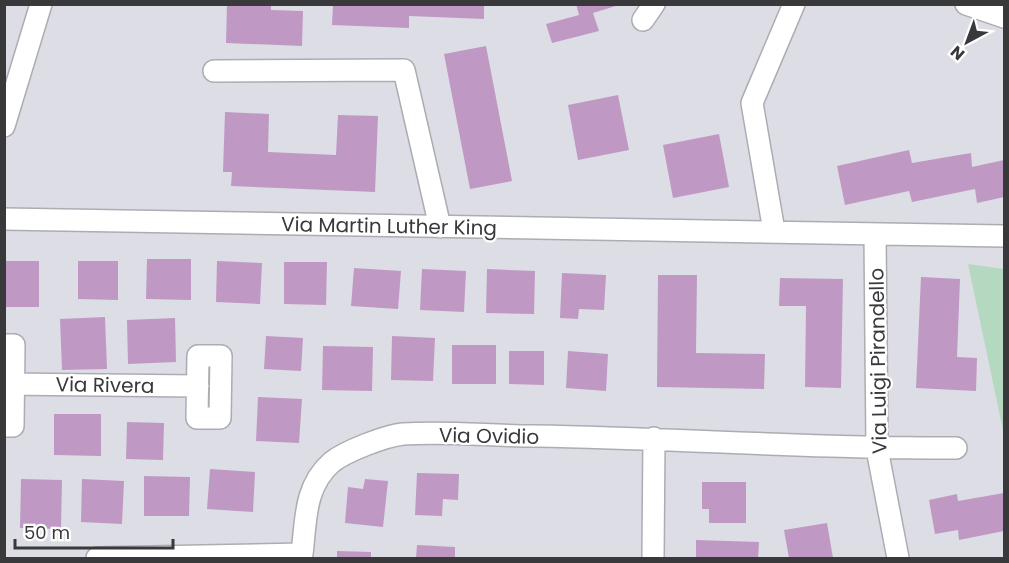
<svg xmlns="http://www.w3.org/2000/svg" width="1009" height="563" font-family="Poppins,sans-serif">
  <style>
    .green { fill: #b5d9c0 }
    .building { fill: #bf99c4 }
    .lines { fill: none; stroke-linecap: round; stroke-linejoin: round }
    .minor-casing { stroke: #acacb3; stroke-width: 24 }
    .minor { stroke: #fff; stroke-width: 21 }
    .labels { text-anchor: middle; stroke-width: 4.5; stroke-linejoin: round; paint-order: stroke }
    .street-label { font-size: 20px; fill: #39393b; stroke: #fff }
  </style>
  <rect width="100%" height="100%" fill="#dddde5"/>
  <!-- green -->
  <path class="green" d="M 968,264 L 1004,269 L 1004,435 Z"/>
  <!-- building -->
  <path class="building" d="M 227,4 L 271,4 L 271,10 L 303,11 L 302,46 L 226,43 Z
    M 333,4 L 484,4 L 484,19 L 409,16 L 409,28 L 332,25 Z
    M 576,4 L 619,5 L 593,13 L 599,31 L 552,43 L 546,24 L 579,15 Z
    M 486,46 L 512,181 L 470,189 L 444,54 Z
    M 618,95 L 629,150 L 578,160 L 568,105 Z
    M 225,112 L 269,114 L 268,152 L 336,155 L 338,115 L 378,116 L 375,192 L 231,186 L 232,172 L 223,172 Z
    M 719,134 L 729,187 L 673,198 L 663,145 Z
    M 909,150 L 912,163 L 971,153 L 972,167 L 1004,160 L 1004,197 L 977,203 L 975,189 L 912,202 L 909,191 L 845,205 L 837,166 Z
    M 147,259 L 191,259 L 191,300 L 146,299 Z
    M 4,261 L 39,261 L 39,307 L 4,307 Z
    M 78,261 L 118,261 L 118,300 L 78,299 Z
    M 217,261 L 262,263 L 260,304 L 216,302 Z
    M 284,262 L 327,262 L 326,305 L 284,304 Z
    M 354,268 L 401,271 L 398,309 L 351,306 Z
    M 422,269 L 466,271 L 464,312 L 420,310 Z
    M 487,269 L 535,271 L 534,314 L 486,313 Z
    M 562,273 L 606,275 L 604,310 L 579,309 L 578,319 L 560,318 Z
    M 658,275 L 697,275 L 696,353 L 765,354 L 764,389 L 657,387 Z
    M 921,277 L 960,279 L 957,357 L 977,358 L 976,391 L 916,388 Z
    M 780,278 L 843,279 L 841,388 L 805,387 L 806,306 L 779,306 Z
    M 105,317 L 107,369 L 62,370 L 60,319 Z
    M 175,318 L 176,362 L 128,364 L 127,320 Z
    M 266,336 L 303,338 L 301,371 L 264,369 Z
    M 392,336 L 435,338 L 433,381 L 391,380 Z
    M 452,345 L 496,345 L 496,384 L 452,384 Z
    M 323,346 L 373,347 L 372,391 L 322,390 Z
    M 509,351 L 544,351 L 544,385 L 509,384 Z
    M 568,351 L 608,354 L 606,391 L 566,388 Z
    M 258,397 L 302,399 L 299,443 L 256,441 Z
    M 54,414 L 101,414 L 101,456 L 54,455 Z
    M 127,422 L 164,423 L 163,460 L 126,459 Z
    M 210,469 L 255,472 L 253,512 L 207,509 Z
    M 417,473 L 459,474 L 458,500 L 443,499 L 442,516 L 415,515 Z
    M 144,476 L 190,477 L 189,516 L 144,516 Z
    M 21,479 L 62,480 L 61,529 L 20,528 Z
    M 82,479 L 124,481 L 122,524 L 81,522 Z
    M 365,479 L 388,481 L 383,527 L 345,523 L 348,487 L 363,489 Z
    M 702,482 L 746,482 L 746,523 L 709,523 L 709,509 L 702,509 Z
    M 1004,493 L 1004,531 L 959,540 L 958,530 L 935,534 L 929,500 L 957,494 L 958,501 Z
    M 827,523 L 833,558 L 789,558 L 784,530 Z
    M 696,540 L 759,542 L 758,558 L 696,558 Z
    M 417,545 L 455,547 L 455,558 L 416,558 Z
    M 337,551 L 371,552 L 371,558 L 337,558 Z"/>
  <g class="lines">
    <defs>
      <path id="minor" d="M 966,4 L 1004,17
        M 643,20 L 654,4
        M 214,71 L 404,70 L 440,227
        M 4,126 L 41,4
        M 4,219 L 1004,236
        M 774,231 L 752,103 L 794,4
        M 875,234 L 877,449 L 898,558
        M 4,345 L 14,345 L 13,426 L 4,426
        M 198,356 L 221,356 L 220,418 L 197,418 Z
        M 4,384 L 198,386
        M 97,558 L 302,554 C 306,521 304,486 332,462 C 346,451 385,436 403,434 C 446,431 492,436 535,436 C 675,438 816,449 956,448
        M 653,558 L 654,438"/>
    </defs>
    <!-- minor casing -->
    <use href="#minor" class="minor-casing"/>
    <!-- minor -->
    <use href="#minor" class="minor"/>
  </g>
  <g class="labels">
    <!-- street labels -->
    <g class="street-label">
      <text transform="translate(389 226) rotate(1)" y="7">Via Martin Luther King</text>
      <text transform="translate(878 361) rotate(-91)" y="7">Via Luigi Pirandello</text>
      <text transform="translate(105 385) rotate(1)" y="7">Via Rivera</text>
      <text transform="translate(489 436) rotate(1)" y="7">Via Ovidio</text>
    </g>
  </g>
  <!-- border -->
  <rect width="1009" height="563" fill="none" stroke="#39393b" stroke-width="12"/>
  <!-- north arrow -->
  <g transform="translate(967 42) rotate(221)" stroke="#ffffff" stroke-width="4.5" paint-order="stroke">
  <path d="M0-4.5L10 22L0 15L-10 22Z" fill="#39393b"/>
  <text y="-9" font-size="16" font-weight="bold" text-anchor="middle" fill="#39393b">N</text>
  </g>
  <!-- scale -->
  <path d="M15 539v9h158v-9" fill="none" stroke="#39393b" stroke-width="3"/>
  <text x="24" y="539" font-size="18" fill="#39393b" stroke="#ffffff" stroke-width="4.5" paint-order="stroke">50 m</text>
</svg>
